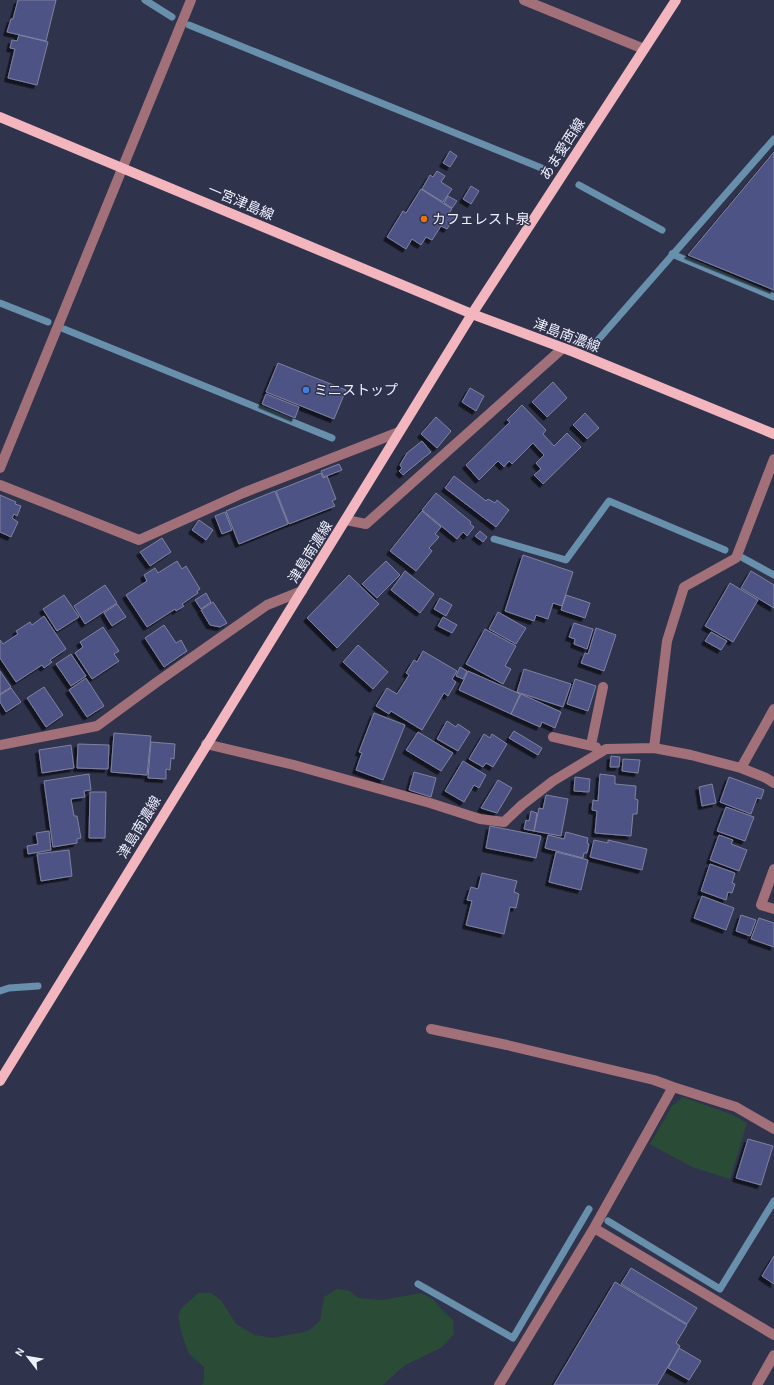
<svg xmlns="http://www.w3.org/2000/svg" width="774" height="1385" font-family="Karla,'Noto Sans JP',sans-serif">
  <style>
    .green { fill: #2a4b36 }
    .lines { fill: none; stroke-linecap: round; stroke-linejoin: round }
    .stream { stroke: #688fac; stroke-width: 7 }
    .building { fill: #4e5284; stroke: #7e82a0; filter: url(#shadow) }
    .minor { stroke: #a17078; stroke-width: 10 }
    .major { stroke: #f3b6bf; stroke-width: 10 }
    .food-dot { fill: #e8710a; stroke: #30334c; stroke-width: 1.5 }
    .shop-dot { fill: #3f7fe0; stroke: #30334c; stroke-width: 1.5 }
    .labels { text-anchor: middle; stroke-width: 3; stroke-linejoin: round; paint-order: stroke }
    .street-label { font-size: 14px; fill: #eff1ff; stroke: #30334c }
    .poi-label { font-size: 14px; fill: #eff1ff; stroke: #30334c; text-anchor: start }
  </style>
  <defs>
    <filter id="shadow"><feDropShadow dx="-3.5" dy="3.5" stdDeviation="0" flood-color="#0009"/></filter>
  </defs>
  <rect width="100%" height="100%" fill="#30334c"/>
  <!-- green -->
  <path class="green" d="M 683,1097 L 733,1115 L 747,1123 L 730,1179 L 692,1167 L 650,1144 L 672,1106 Z
    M 337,1289 L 350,1291 L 358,1298 L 382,1300 L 421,1293 L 433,1299 L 442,1310 L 453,1320 L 454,1334 L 441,1348 L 405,1365 L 383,1385 L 202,1385 L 204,1380 L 204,1367 L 189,1354 L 182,1335 L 178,1316 L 181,1309 L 198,1293 L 211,1293 L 221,1300 L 236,1324 L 255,1335 L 273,1338 L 308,1331 L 320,1321 L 324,1297 Z"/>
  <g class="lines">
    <!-- stream -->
    <path class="stream" d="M 145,0 L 172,17
      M 189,25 L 544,169
      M 579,185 L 662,230
      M 672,254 L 774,297
      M 0,303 L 48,322
      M 64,329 L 332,438
      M 598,340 L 774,139
      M 494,539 L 566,560 L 609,501 L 725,550
      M 743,558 L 774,575
      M 0,991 L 9,988 L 38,986
      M 608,1221 L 720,1289 L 774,1201
      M 418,1284 L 513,1338 L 589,1209"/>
  </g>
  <!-- building -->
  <path class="building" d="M 18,0 L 56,0 L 46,41 L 7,32 L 11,19 L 13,19 Z
    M 19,35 L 48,42 L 37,85 L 8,78 L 15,49 L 10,48 L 12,40 L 17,41 Z
    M 450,151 L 457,156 L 450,167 L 443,163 Z
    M 774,152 L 774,290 L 688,255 Z
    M 437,171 L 445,176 L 441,182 L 452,189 L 443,202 L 422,189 L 430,175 L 433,177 Z
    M 471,186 L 479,191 L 471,204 L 463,199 Z
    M 421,189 L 452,209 L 449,213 L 455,217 L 447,229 L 441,226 L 432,240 L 426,237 L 421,245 L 412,239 L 406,249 L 387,237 L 403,211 L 406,213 Z
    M 448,196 L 457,201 L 452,208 L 444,203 Z
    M 278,363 L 346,390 L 334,419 L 266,392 Z
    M 553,382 L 567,398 L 547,417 L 532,402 Z
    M 470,388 L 484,396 L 476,411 L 462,402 Z
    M 266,394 L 299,407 L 295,418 L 262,404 Z
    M 522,405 L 546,430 L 543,434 L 554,446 L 567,433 L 581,447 L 543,484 L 534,475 L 541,469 L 536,463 L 544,455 L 533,443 L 512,464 L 509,461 L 504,467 L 498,461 L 479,480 L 466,465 L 510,422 L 507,420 Z
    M 585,413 L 599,428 L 587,439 L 573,425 Z
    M 436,417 L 451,431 L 437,448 L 421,434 Z
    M 422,441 L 431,452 L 403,475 L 399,471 L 402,468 L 400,465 L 407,453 Z
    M 339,464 L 342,470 L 324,477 L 321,471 Z
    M 321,473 L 323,478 L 327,476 L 336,499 L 332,501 L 335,506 L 289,524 L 276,491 Z
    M 454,476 L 486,501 L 488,499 L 495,503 L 497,500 L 509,510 L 496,527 L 445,488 Z
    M 275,491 L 288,524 L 239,544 L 226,511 Z
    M 436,493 L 471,522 L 470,524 L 474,527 L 467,536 L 463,532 L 457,539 L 422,510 Z
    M 0,495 L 16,502 L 15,504 L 21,506 L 17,516 L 14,514 L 12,518 L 18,522 L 11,537 L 0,532 Z
    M 422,511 L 441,527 L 435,534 L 439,537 L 429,548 L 432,551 L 416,571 L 390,551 Z
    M 225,512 L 232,530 L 222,534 L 215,516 Z
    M 199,520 L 213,530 L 206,540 L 192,530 Z
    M 480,531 L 487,537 L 483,542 L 475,536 Z
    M 162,538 L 171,552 L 150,566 L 140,552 Z
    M 523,555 L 573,572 L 562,606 L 553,603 L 548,619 L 536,615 L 534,621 L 505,611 Z
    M 177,561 L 182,569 L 186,566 L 200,589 L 197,591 L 198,593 L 182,604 L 184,606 L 176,611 L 175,609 L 147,627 L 126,595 L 147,581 L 144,575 L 155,568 L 158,573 Z
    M 386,561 L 400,575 L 377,598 L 362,584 Z
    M 405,571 L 434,594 L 420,613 L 391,590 Z
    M 751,571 L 774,585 L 774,608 L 741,588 Z
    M 349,575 L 379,604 L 337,648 L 307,618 Z
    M 730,583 L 758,600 L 733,642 L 705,626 Z
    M 105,585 L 117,603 L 85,624 L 74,606 Z
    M 206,593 L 211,602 L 201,609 L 195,600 Z
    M 64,595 L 79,617 L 57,631 L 43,609 Z
    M 566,595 L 590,603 L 585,618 L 561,610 Z
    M 440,598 L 452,605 L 446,616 L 434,609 Z
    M 213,602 L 227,623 L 220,627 L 210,625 L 201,610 Z
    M 117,604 L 126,617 L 112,626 L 104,613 Z
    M 498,612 L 526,628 L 516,644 L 489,629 Z
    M 44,616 L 66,649 L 50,660 L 52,662 L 44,668 L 42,665 L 16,682 L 0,658 L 0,640 L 3,644 L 18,634 L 16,631 L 30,622 L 32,625 Z
    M 443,617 L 457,625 L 452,633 L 438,626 Z
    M 574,623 L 593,629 L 587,649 L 574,644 L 575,639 L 569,637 Z
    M 164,625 L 176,643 L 181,640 L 187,651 L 164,667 L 145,638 Z
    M 103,627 L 119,651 L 114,654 L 119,661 L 92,679 L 75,653 L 83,647 L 80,642 Z
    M 596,628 L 616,635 L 604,671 L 581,663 L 585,653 L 588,654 Z
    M 485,629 L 516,646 L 505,666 L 511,669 L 503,684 L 466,664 Z
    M 711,632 L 727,641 L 721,650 L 705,641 Z
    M 358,645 L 388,672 L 373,689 L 343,662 Z
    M 423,651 L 457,671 L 452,679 L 456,682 L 448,696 L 444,693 L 422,730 L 391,711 L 389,714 L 376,706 L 387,688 L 397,694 L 409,675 L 406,673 L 414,660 L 417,662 Z
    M 71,654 L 86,676 L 71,686 L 56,664 Z
    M 460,667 L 467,671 L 463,679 L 456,676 Z
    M 524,669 L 571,684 L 563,707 L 517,692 Z
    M 0,671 L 11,687 L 0,694 Z
    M 468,671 L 520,694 L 511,714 L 459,690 Z
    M 86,678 L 104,706 L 87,717 L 69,690 Z
    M 575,679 L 596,686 L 588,711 L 567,704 Z
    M 44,687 L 63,715 L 46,727 L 27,698 Z
    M 11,688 L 21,702 L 6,712 L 0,702 L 0,695 Z
    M 521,694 L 561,712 L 555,728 L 542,722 L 540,727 L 511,714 Z
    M 374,713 L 405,725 L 383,780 L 356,770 L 362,753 L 359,752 Z
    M 447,721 L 456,727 L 458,724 L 470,732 L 458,751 L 437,739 Z
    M 514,731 L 542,748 L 538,755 L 509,738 Z
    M 418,732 L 453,753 L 441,771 L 406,750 Z
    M 114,733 L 151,736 L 147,775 L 111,772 Z
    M 484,734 L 490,738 L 492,734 L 507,744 L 493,767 L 486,763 L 483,767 L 469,759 Z
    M 151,742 L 175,744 L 174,759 L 171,758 L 170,770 L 166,769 L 166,779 L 148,778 Z
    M 78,744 L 109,745 L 108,769 L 77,768 Z
    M 71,745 L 74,768 L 42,773 L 39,750 Z
    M 611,756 L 620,757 L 619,767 L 610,767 Z
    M 623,759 L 640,760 L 638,773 L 622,771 Z
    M 463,761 L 486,775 L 479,788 L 474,785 L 464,802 L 445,791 Z
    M 414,772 L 436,778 L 431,797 L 409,790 Z
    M 89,774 L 91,790 L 84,791 L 85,797 L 71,799 L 74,816 L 77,816 L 81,838 L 77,839 L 77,843 L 53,847 L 44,781 Z
    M 600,774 L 615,776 L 615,784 L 636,786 L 635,799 L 638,800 L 637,814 L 633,814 L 631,836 L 595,833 L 597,811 L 592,810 L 593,800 L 598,801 Z
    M 575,777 L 590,779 L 589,792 L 574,791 Z
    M 729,777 L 764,790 L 761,799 L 757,798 L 751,814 L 720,802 Z
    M 498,780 L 512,788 L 497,813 L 481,808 Z
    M 712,784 L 716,803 L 702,806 L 699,787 Z
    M 90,792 L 106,792 L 105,838 L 89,838 Z
    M 546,795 L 568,799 L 561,836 L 534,831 L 539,808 L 543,809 Z
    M 726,807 L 754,817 L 745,841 L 717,831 Z
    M 531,811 L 537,813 L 534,831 L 524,829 L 526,820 L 529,821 Z
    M 490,826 L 541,836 L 536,858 L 486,848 Z
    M 49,831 L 51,850 L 28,854 L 27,846 L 38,844 L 36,833 Z
    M 566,832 L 588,838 L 587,843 L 589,844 L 587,853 L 584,853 L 583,858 L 545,848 L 548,835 L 564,839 Z
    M 719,835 L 733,840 L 731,844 L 747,850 L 739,871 L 710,860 Z
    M 594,840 L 608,843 L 608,840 L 647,849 L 642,870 L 590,857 Z
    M 69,850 L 72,876 L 41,881 L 37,854 Z
    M 556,852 L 588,860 L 581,890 L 549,882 Z
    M 710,864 L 735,873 L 732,883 L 735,884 L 732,893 L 728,892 L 726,900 L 701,891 Z
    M 482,873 L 517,881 L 514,892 L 519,894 L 516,908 L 510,907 L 504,934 L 466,925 L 472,901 L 467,900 L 471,887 L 478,889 Z
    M 702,896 L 734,908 L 726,930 L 694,918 Z
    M 741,915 L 756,920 L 750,936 L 736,931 Z
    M 759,918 L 774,923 L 774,947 L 751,939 Z
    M 748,1139 L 773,1146 L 761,1185 L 736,1178 Z
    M 774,1256 L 774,1284 L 762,1276 Z
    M 631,1268 L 697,1308 L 687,1324 L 621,1284 Z
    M 615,1282 L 687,1325 L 676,1343 L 680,1346 L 657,1385 L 554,1385 Z
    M 679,1348 L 701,1361 L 689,1380 L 668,1368 Z"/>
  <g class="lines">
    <!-- minor -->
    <path class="minor" d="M 524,0 L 644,49
      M 0,468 L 191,0
      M 0,485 L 139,540 L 243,493 L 399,432
      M 346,520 L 366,524 L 563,348
      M 553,737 L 596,747
      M 206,744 L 294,765 L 430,803 L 480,819 L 504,822 L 522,805 L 553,781 L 606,749 L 654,748 L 691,755 L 741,768 L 766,778 L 774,783
      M 0,745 L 97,726 L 157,682 L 267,605 L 302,591
      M 591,745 L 603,687
      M 654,748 L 667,641 L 684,587 L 736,558 L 774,459
      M 741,768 L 774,709
      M 774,869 L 761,905 L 774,909
      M 431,1029 L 507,1045 L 654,1080 L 673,1087 L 736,1107 L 774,1129
      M 594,1228 L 774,1335
      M 499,1385 L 594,1228 L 673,1087
      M 757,1385 L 774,1355"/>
    <!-- major -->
    <path class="major" d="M 0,117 L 472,314 L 574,352 L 774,434
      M 0,1081 L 472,314 L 676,0"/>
  </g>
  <!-- markers -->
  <circle class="food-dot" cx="424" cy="219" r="4"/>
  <circle class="shop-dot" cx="306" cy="390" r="4"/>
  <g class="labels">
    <!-- street labels -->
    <g class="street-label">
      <text transform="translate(562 149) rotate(-57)" y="5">あま愛西線</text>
      <text transform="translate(241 202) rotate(23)" y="5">一宮津島線</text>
      <text transform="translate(567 335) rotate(21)" y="5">津島南濃線</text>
      <text transform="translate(310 552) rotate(-58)" y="5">津島南濃線</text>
      <text transform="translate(139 827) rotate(-59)" y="5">津島南濃線</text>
    </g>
    <!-- poi labels -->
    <g class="poi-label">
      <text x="432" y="224">カフェレスト泉</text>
      <text x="314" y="395">ミニストップ</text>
    </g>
  </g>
  <!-- north arrow -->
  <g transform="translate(28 1357) rotate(301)" stroke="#30334c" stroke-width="3" paint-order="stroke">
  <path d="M0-3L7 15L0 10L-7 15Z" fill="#eff1ff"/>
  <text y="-6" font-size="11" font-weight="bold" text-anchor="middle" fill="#eff1ff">N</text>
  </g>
</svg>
